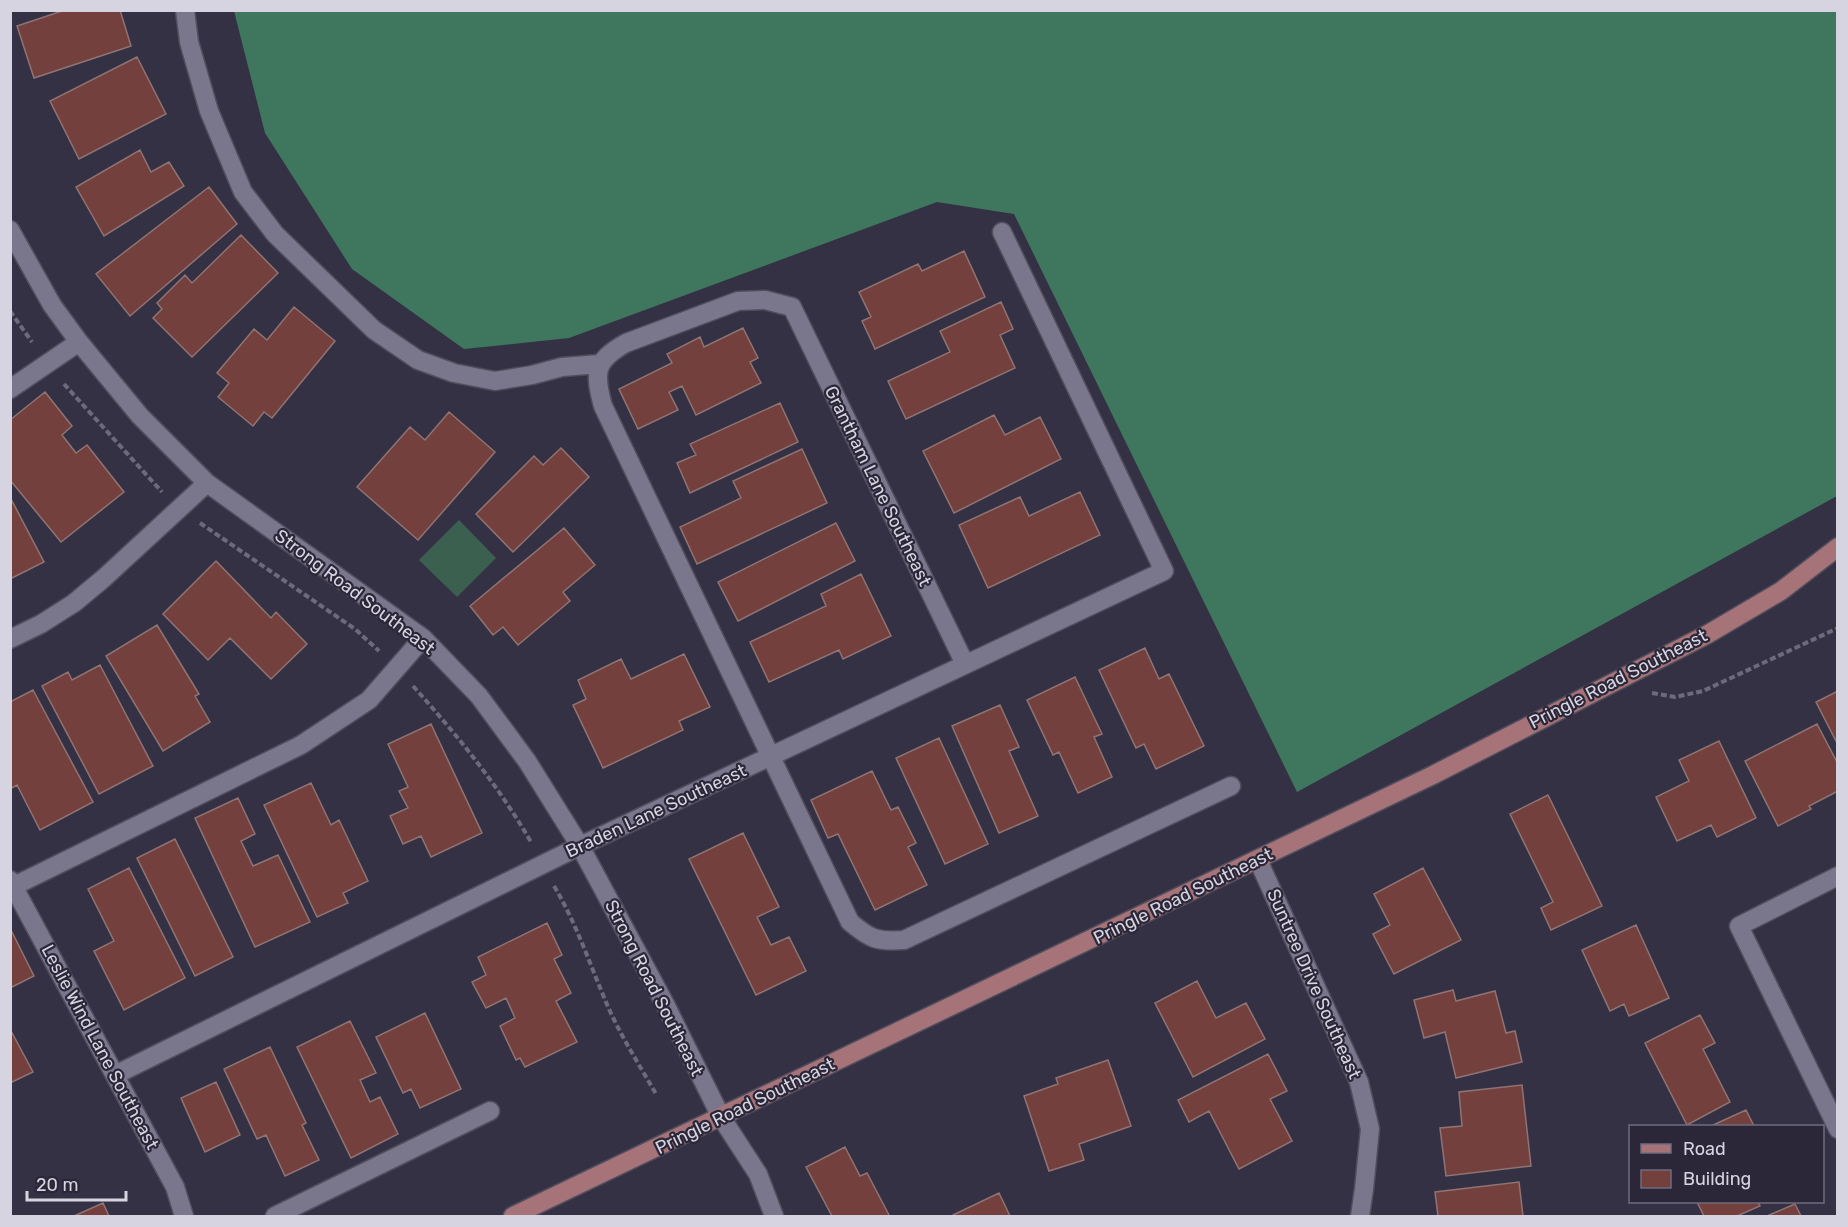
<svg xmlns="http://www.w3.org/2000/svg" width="1848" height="1227" font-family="Rubik,sans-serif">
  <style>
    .green { fill: #3c604f }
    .forest { fill: #3f775e }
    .building { fill: #73403e; stroke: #8f7473; stroke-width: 1.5 }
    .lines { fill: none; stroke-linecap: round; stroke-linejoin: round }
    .minor-casing { stroke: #514d5d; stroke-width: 21 }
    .major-casing { stroke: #514d5d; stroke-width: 21 }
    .path { stroke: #6e6a7b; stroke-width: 4; stroke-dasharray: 6 3; stroke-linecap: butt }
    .minor { stroke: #7a768c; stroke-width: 18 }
    .major { stroke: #a67478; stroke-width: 18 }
    .labels { text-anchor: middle; stroke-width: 4.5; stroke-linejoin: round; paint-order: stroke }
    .street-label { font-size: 18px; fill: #d6d4e0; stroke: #2b2739 }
  </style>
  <rect width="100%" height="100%" fill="#353144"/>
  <!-- green -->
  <path class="green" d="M 459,520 L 496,558 L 457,597 L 419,560 Z"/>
  <!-- forest -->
  <path class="forest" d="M 234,11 L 1837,11 L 1837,496 L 1297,792 L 1014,214 L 937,202 L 569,338 L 464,349 L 352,269 L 265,133 Z"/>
  <!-- building -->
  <path class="building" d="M 65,10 L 120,10 L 131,46 L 34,78 L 17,26 Z
    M 137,57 L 166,114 L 79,159 L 50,101 Z
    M 140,150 L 151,172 L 169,162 L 184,186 L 104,236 L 76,187 Z
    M 209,187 L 237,224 L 130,316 L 96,274 Z
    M 241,235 L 278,273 L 192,357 L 153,318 L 162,309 L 157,303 L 185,275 L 192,283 Z
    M 964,251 L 985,297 L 875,349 L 862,321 L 871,317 L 859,292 L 918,264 L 922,271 Z
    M 1001,302 L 1013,329 L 1000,335 L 1015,368 L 906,419 L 888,381 L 950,352 L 940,331 Z
    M 294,307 L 335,341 L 272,418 L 264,412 L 253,426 L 218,397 L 229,383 L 217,373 L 254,329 L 267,340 Z
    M 743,328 L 758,358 L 750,362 L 761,383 L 696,415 L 682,386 L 669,392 L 678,410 L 638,429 L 619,389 L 672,363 L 667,354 L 700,337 L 704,347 Z
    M 45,392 L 72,426 L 62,435 L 76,453 L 87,445 L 124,492 L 61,542 L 10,480 L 10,420 Z
    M 780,403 L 798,442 L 690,493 L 677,463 L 696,455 L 690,444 Z
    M 449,412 L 495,452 L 418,540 L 357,487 L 410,427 L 425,440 Z
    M 994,415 L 1005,435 L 1040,417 L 1061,459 L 954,513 L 923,451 Z
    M 561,448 L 589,477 L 513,552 L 476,514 L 534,456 L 543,465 Z
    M 802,449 L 827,503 L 697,564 L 680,527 L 741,498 L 733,481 Z
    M 1080,492 L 1100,535 L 988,588 L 959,525 L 1020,497 L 1029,516 Z
    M 10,497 L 44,562 L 10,579 Z
    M 836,523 L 855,561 L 738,621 L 718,582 Z
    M 564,528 L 595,565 L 563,592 L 570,601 L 518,645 L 503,627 L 493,635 L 470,606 Z
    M 216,561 L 271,618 L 276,612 L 307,644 L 271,679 L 230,638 L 208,660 L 163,614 Z
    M 861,574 L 891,636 L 843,659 L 839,650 L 769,682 L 750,642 L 826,606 L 821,594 Z
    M 157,625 L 199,694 L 195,696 L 210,722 L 163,751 L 106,656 Z
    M 1145,648 L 1159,679 L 1169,674 L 1204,746 L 1156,769 L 1144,744 L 1136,748 L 1099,670 Z
    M 684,654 L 710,707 L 679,721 L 683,730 L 603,768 L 573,705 L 586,699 L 578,680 L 621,659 L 631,679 Z
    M 100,665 L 153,766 L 99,794 L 42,686 L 68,672 L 72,680 Z
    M 1075,677 L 1102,734 L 1094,737 L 1112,777 L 1078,793 L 1059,752 L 1053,755 L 1027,700 Z
    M 33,690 L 93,802 L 40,830 L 17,785 L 10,789 L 10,702 Z
    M 1838,691 L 1838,745 L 1816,702 Z
    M 1000,705 L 1019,747 L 1009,751 L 1038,816 L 999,833 L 952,726 Z
    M 431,724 L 482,833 L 431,857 L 421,836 L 403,844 L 390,816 L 408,808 L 399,791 L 408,787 L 388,744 Z
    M 1817,724 L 1838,764 L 1838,791 L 1809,806 L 1811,809 L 1778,826 L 1745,761 Z
    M 939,738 L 988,844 L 945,864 L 896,758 Z
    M 1719,741 L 1756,818 L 1717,837 L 1711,825 L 1677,841 L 1656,797 L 1689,781 L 1679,760 Z
    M 872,771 L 891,810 L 898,807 L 916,843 L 908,847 L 927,885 L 875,910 L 838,834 L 828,838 L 811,800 Z
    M 311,783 L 331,825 L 339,820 L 368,881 L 343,893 L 348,903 L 317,917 L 264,805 Z
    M 1548,795 L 1602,906 L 1551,930 L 1541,908 L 1553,902 L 1510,814 Z
    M 238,798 L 255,834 L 241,841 L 253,866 L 278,855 L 310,922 L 255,947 L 195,818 Z
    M 743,833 L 779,907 L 757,917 L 771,945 L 789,937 L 806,971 L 756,995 L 689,859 Z
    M 175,839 L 233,957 L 195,976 L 137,858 Z
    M 129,868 L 185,978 L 124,1010 L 94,951 L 114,941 L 88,889 Z
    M 1423,868 L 1461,940 L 1394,974 L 1373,934 L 1390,925 L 1374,894 Z
    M 547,923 L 562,955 L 554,959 L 571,993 L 556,1001 L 577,1042 L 525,1067 L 520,1058 L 516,1060 L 500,1026 L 515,1018 L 506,998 L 486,1008 L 472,982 L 486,975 L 478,957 Z
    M 1636,925 L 1669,998 L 1629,1016 L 1624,1004 L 1610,1011 L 1582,950 Z
    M 10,928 L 34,976 L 10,988 Z
    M 1197,981 L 1216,1018 L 1246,1003 L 1265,1039 L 1193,1077 L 1155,1003 Z
    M 1453,990 L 1456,1001 L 1495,991 L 1506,1033 L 1515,1031 L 1522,1062 L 1456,1078 L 1445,1032 L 1424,1038 L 1414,1000 Z
    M 425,1013 L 461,1089 L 420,1108 L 411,1089 L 403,1093 L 376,1037 Z
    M 1700,1015 L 1715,1043 L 1703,1049 L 1730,1102 L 1687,1125 L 1645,1043 Z
    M 350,1021 L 376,1073 L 360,1080 L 370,1102 L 380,1097 L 398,1134 L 351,1158 L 297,1047 Z
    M 10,1029 L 33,1072 L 10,1083 Z
    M 270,1047 L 306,1123 L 302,1125 L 319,1160 L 285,1176 L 266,1135 L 257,1139 L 224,1069 Z
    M 1268,1054 L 1287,1091 L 1270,1099 L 1292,1141 L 1239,1169 L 1209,1111 L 1189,1122 L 1178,1100 Z
    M 1108,1060 L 1131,1126 L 1079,1144 L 1084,1160 L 1049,1171 L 1024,1096 L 1058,1084 L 1056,1078 Z
    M 216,1082 L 240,1135 L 205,1152 L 181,1098 Z
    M 1522,1085 L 1531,1166 L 1446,1176 L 1440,1128 L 1462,1126 L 1459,1092 Z
    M 1746,1110 L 1754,1126 L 1711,1126 Z
    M 845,1147 L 860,1176 L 867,1173 L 889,1215 L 886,1216 L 832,1216 L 806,1167 Z
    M 1519,1182 L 1523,1216 L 1438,1216 L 1435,1192 Z
    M 999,1193 L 1010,1216 L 953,1216 L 953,1215 Z
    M 1697,1202 L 1758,1202 L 1760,1206 L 1737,1216 L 1704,1216 Z
    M 103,1203 L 109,1216 L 74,1216 Z
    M 1795,1204 L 1801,1216 L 1767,1216 Z"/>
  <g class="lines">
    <defs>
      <path id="minor" d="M 185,10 L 189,42 L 209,111 L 243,192 L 275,234 L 374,330 L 418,360 L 454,373 L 495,381 L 532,375 L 562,367 L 599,364
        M 10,230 L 52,305 L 79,342 L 140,416 L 207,483 L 423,638 L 479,696 L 527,761 L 580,846 L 665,1004 L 721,1117 L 758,1174 L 774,1216
        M 10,389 L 79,342
        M 10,639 L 41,624 L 74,603 L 104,578 L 207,483
        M 965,664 L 792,307 L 765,300 L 738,301 L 626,343 C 594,361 594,373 603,406 L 850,922 C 870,939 877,942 904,940 L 1231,786
        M 1258,860 L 1359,1082 L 1370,1129 L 1364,1189 L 1360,1216
        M 1838,876 L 1739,926 L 1838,1129
        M 10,880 L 175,1187 L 184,1216
        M 14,886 L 301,745 L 369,700 L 423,638
        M 115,1075 L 580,846 L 1164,571 L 1002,232
        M 275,1216 L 490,1111"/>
      <path id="major" d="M 513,1216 L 1433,775 L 1708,634 L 1781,591 L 1838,547"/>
    </defs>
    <!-- minor casing -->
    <use href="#minor" class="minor-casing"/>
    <!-- major casing -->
    <use href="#major" class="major-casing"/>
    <!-- path -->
    <path class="path" d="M 10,311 L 32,342
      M 64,384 L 162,492
      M 200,523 L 355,629 L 379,651
      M 413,686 C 457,735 498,785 531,842
      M 1652,693 L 1675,697 L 1703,691 L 1838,628
      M 554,886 C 577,924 591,968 609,1009 C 622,1038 640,1066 656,1094"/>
    <!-- minor -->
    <use href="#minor" class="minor"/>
    <!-- major -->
    <use href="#major" class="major"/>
  </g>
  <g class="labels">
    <!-- street labels -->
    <g class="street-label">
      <text transform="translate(878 486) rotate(64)" y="6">Grantham Lane Southeast</text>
      <text transform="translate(355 592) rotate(37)" y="6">Strong Road Southeast</text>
      <text transform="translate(1618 679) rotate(-27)" y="6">Pringle Road Southeast</text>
      <text transform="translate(656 811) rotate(-25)" y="6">Braden Lane Southeast</text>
      <text transform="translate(1183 896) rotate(-26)" y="6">Pringle Road Southeast</text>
      <text transform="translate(1314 984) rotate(66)" y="6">Suntree Drive Southeast</text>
      <text transform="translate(654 988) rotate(63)" y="6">Strong Road Southeast</text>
      <text transform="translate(100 1047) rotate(62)" y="6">Leslie Wind Lane Southeast</text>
      <text transform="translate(745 1106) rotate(-26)" y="6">Pringle Road Southeast</text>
    </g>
  </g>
  <!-- border -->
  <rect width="1848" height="1227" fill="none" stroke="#d6d4e0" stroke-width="24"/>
  <!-- legend -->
  <rect x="1629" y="1125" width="195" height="78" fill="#2b2739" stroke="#6f6c7c" stroke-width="1.5"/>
  <rect x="1641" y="1144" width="30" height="9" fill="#a67478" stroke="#6f6c7c" stroke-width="1.5"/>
  <text x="1683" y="1155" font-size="18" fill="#d6d4e0">Road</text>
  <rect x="1641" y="1170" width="30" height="18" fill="#73403e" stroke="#6f6c7c" stroke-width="1.5"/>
  <text x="1683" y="1185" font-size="18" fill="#d6d4e0">Building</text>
  <!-- scale -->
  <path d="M27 1191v9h99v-9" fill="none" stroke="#d6d4e0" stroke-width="3"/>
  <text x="36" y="1191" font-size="18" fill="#d6d4e0" stroke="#2b2739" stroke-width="4.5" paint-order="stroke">20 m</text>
</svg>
